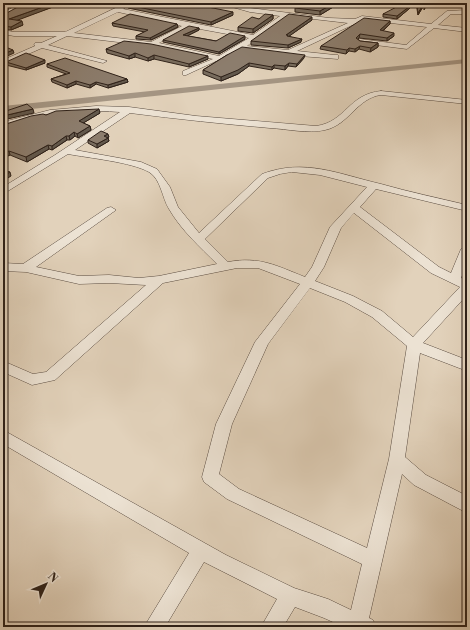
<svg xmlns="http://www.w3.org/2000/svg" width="470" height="630" font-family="'Libre Bodoni',serif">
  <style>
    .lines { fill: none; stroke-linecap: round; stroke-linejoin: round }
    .canal { fill: #a59684; fill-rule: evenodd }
    .minor-casing { stroke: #5b4d42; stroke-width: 1 }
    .minor { fill: #ece2d3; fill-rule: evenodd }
    .wall { fill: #786c5e; stroke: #2e2119 }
    .shaded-wall { fill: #62584c; stroke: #2e2119 }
    .building { fill: #8c7d6d; stroke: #2e2119 }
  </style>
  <rect width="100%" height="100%" fill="#e2d2bb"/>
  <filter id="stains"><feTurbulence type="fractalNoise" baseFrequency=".005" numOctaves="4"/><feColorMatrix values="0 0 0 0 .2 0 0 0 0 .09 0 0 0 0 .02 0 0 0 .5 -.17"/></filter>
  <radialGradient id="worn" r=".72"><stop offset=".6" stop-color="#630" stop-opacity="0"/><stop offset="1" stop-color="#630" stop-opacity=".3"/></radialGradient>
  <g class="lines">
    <!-- canal -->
    <path class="canal" d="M 467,59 L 467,63 L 3,112 L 3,106 Z"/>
    <defs>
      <path id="minor" d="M 21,3 L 28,3 L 3,17 L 3,13 Z
        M 126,3 L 133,3 L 123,9 L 253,35 L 280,16 L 250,12 L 218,3 L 228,3 L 250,8 L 329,18 L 355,19 L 362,16 L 431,24 L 447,11 L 467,10 L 467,14 L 451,14 L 438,25 L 467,28 L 467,32 L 434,28 L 407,49 L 360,43 L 357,41 L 360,39 L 406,45 L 427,27 L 363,20 L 297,51 L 335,55 L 338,55 L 338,59 L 287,55 L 242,49 L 186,75 L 183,75 L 183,71 L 213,59 L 152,46 L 67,36 L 48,45 L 107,61 L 103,63 L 42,48 L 3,65 L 3,60 L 35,46 L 34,44 L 35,43 L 41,43 L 57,36 L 14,36 L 3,34 L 3,30 L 14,32 L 65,32 ZM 118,12 L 182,26 L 151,42 L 74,33 ZM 287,16 L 348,23 L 288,50 L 247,46 ZM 189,27 L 249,38 L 219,56 L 159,43 Z
        M 381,91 L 467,100 L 467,104 L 381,95 C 357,98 349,125 325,130 C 308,134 288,129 270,128 C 224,124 177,119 130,113 L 75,150 L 141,162 L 157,169 L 170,187 L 178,207 L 199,233 L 262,174 C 305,158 338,174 381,184 C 409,192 438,198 467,205 L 467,211 L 376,189 L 360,207 L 439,267 L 451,273 L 461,249 L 463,247 L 467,246 L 467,263 L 461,278 L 467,280 L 467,295 L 423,343 L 467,360 L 467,371 L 420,353 L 405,457 L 426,475 L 467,496 L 467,513 L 414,485 L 402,474 L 369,618 L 373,620 L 376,627 L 344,627 L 324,618 L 295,607 L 283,627 L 261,627 L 277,599 L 204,562 L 165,627 L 144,627 L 189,553 L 3,444 L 3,430 L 226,555 L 294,588 L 328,599 L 351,610 L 362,564 L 227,499 L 204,482 L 202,477 L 216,424 L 255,342 L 300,284 L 258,268 L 237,268 L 163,283 L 55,380 L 32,385 L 3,372 L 3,361 L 33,374 L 46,372 L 146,285 L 109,283 L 79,284 L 26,272 L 3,271 L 3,263 L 23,264 L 107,208 L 111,207 L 116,210 L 36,267 L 79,276 L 109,275 L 139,278 L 159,276 L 217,264 C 200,247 181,230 169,209 C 162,198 161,179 149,172 C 131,162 89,158 68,154 L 3,194 L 3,187 L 55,155 L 120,112 C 92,110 63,111 36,118 C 25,120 14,125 3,128 L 3,122 L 50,110 L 96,106 L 129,107 L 196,116 L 316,126 C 346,122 348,94 381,91 ZM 292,172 L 320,175 L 367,187 L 330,227 L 312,267 L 305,277 C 277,266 260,256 228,262 L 205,239 L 268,178 L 280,174 ZM 354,213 L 431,273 L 460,287 L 413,337 L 382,311 L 353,296 L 315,281 L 324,267 L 341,228 ZM 310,288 L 345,302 L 372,317 L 407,346 L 389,459 L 367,548 L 239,489 L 219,474 L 232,424 L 268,344 Z"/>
    </defs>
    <!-- minor casing -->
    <use href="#minor" class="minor-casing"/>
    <!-- minor -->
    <use href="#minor" class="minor"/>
  </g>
  <!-- wall -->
  <path class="wall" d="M 190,3 L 233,15 L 211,25 L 128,8 L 128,5 Z
    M 300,3 L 338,3 L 338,4 L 320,15 L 295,12 L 295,8 Z
    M 416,3 L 428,3 L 424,10 L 424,5 L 418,15 Z
    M 61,4 L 16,20 L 23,25 L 11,30 L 3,29 L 3,15 Z
    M 410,8 L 397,19 L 383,17 L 383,14 Z
    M 273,15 L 273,19 L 253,33 L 238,31 L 238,27 L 259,19 Z
    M 312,20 L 289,36 L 301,42 L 288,48 L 251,45 L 251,41 Z
    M 390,21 L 390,24 L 383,31 L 394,36 L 387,41 L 359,38 L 358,39 L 360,41 L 378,43 L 378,47 L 370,52 L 359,49 L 355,52 L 349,51 L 346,54 L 320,49 L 321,46 Z
    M 112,23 L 177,24 L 178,27 L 151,40 L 136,39 L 136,36 L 145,32 L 113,26 Z
    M 199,28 L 199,30 L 187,36 L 216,41 L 245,39 L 219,54 L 163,42 L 163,40 Z
    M 106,49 L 208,59 L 189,67 L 154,59 L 148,61 L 135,57 L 129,59 L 107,53 Z
    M 227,55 L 304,58 L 296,67 L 288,66 L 285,70 L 274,68 L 272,70 L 249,66 L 238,74 L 221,81 L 203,74 L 203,70 Z
    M 6,62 L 45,63 L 26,70 L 6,65 Z
    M 47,64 L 127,79 L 128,82 L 108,88 L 96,84 L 90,88 L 76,84 L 67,88 L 52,82 L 51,79 L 66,74 L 47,67 Z
    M 100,113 L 83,123 L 90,126 L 91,130 L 78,138 L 75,136 L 70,140 L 67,140 L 52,150 L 49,149 L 27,162 L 10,155 L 3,158 L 3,125 L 46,115 Z
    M 108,137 L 108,138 L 109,141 L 97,148 L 88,143 L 88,140 L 109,137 Z"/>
  <!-- shaded-wall -->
  <path class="shaded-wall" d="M 12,3 L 18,3 L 3,11 L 3,8 Z
    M 54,3 L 61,3 L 61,4 L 10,23 L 9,19 Z
    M 334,3 L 338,3 L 338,4 L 320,15 L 320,11 Z
    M 424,3 L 424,5 L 418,15 L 418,13 Z
    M 410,6 L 410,8 L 397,19 L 397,16 Z
    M 233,12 L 233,15 L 211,25 L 211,22 Z
    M 273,15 L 273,19 L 253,33 L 253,29 Z
    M 312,17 L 312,20 L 288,37 L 286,35 Z
    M 22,21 L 23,25 L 11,30 L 11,27 Z
    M 390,21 L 390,24 L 380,33 L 380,30 Z
    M 177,24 L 178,27 L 151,40 L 150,38 Z
    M 199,28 L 199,30 L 183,38 L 183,35 Z
    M 394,33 L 394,36 L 387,41 L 387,38 Z
    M 360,34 L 359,38 L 356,41 L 356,38 Z
    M 245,36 L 245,39 L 219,54 L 219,52 Z
    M 302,39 L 301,42 L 288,48 L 288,45 Z
    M 378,43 L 378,47 L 370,52 L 371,48 Z
    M 360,46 L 359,49 L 355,52 L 355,49 Z
    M 349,48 L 349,51 L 346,54 L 347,50 Z
    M 13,50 L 14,53 L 3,58 L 3,54 Z
    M 135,53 L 135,57 L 129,59 L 129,56 Z
    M 154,55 L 154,59 L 148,61 L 148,58 Z
    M 305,55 L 304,58 L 296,67 L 297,64 Z
    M 208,56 L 208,59 L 189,67 L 189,64 Z
    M 45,60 L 45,63 L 26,70 L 26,68 Z
    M 249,63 L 249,66 L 238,74 L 221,81 L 221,77 Z
    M 289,63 L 288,66 L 285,70 L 285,66 Z
    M 274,65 L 274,68 L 272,70 L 272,67 Z
    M 127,79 L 128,82 L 108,88 L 108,85 Z
    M 76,81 L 76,84 L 67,88 L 67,85 Z
    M 96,82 L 96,84 L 90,88 L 90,85 Z
    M 33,109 L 34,113 L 3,120 L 3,116 Z
    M 99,109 L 100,113 L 80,125 L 79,121 Z
    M 90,126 L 91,130 L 78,138 L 77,134 Z
    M 74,132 L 75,136 L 70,140 L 69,136 Z
    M 108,134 L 109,137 L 105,139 L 104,136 Z
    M 66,136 L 67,140 L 52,150 L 52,146 Z
    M 108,138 L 109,141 L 97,148 L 97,144 Z
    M 48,145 L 49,149 L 27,162 L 26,157 Z
    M 9,151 L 10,155 L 3,158 L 3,154 Z
    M 10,172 L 11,176 L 3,181 L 3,176 Z"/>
  <!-- building -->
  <path class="building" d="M 3,3 L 12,3 L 3,8 Z
    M 25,3 L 54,3 L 9,19 L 22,21 L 11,27 L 3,26 L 3,15 Z
    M 136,3 L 188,3 L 233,12 L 211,22 L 128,5 Z
    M 300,3 L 334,3 L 320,11 L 295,8 Z
    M 404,3 L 408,3 L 410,6 L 397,16 L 383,14 Z
    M 417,3 L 424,3 L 418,13 Z
    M 424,3 L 427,3 L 425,8 Z
    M 130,14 L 177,24 L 150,38 L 136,36 L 148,30 L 112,23 Z
    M 265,14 L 273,15 L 253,29 L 238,27 L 252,17 L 259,19 Z
    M 289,14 L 312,17 L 286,35 L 288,35 L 287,36 L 302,39 L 288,45 L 251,41 Z
    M 364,18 L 390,21 L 380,30 L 394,33 L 387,38 L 360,34 L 356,38 L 360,41 L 378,43 L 371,48 L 360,46 L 355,49 L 349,48 L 347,50 L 321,46 Z
    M 189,26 L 199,28 L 183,35 L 216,41 L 230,33 L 245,36 L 219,52 L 163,40 Z
    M 124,41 L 151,44 L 208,56 L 189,64 L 154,55 L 148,58 L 135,53 L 129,56 L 106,49 Z
    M 3,46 L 13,50 L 3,54 Z
    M 242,47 L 305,55 L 297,64 L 289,63 L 285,66 L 274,65 L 272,67 L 249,63 L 238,70 L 221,77 L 203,70 L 227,55 Z
    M 26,53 L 45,60 L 26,68 L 6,62 Z
    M 65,58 L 127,79 L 108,85 L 96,82 L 90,85 L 76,81 L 67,85 L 51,79 L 70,73 L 47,64 Z
    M 27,104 L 33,109 L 3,116 L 3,112 Z
    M 99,109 L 79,121 L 90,126 L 77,134 L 74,132 L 69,136 L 66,136 L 52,146 L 48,145 L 26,157 L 9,151 L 3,154 L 3,125 L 31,116 L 43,114 L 46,115 L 56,111 Z
    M 101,131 L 108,134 L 104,136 L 108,138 L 97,144 L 88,140 Z
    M 3,170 L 10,172 L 3,176 Z"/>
  <!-- margin -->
  <rect width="470" height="630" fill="none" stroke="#e2d2bb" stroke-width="16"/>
  <rect x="4" y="4" width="462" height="622" fill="none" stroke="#2e2119" stroke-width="2"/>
  <rect x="8" y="8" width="454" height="614" fill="none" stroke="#2e2119"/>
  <!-- north arrow -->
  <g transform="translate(46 584) rotate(46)" stroke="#ece2d3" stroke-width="3" paint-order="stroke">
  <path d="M0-3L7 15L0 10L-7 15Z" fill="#2e2119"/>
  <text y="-6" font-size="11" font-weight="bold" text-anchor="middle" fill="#2e2119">N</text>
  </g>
  <rect width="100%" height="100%" filter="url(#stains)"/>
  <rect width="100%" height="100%" fill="url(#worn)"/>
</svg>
